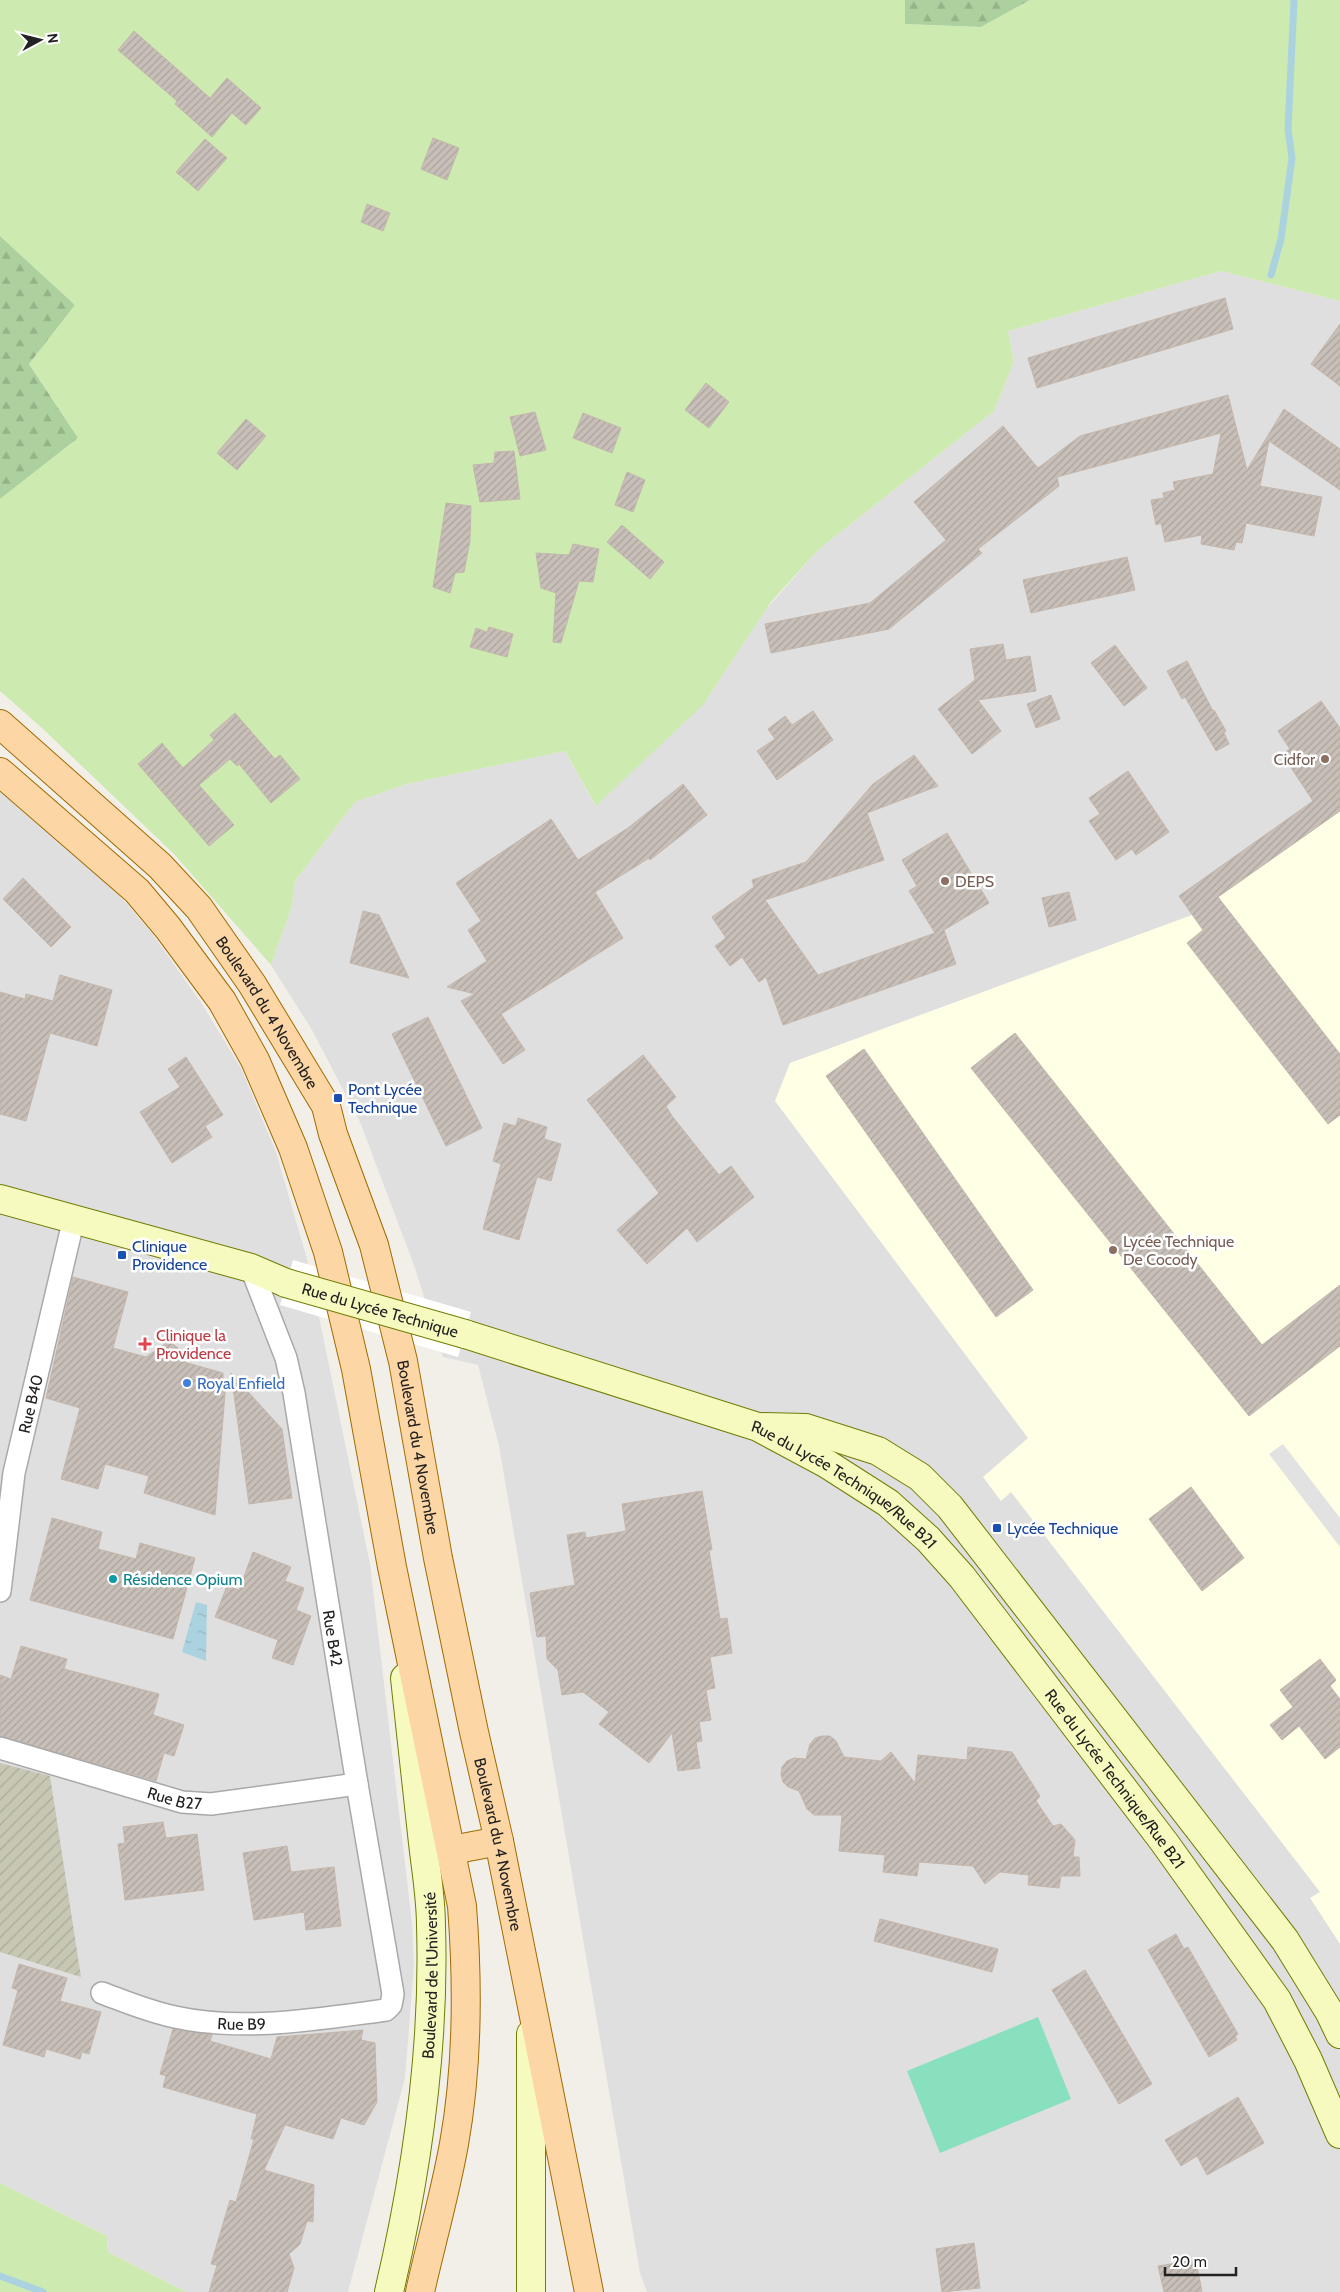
<svg xmlns="http://www.w3.org/2000/svg" width="1340" height="2292" font-family="Cabin,sans-serif">
  <style>
    .residential { fill: #e0dfdf }
    .education { fill: #ffffe5 }
    .construction { fill: url(#construction-furrows) }
    .grass { fill: #cdebb0 }
    .forest { fill: url(#forest-firs) }
    .pitch { fill: #88e0be }
    .parking { fill: #e2e2e2 }
    .water { fill: url(#water-ripples) }
    .pier { fill: #fff }
    .lines { fill: none; stroke-linecap: round; stroke-linejoin: round }
    .stream { stroke: #aad3df; stroke-width: 7 }
    .building { fill: url(#building-hatch); stroke: #c4b6ab }
    .street-casing { stroke: #a9a9a9; stroke-width: 24 }
    .secondary-casing { stroke: #707d05; stroke-width: 30 }
    .primary-casing { stroke: #a06b00; stroke-width: 30 }
    .street { stroke: #fff; stroke-width: 21 }
    .secondary { stroke: #f7fabf; stroke-width: 28 }
    .primary { stroke: #fcd6a4; stroke-width: 28 }
    .secondary-bridge-casing { stroke: #707d05; stroke-width: 30; stroke-linecap: butt }
    .secondary-bridge { stroke: #f7fabf; stroke-width: 28 }
    .education-dot { fill: #8d6e63; stroke: #fff; stroke-width: 2 }
    .transit-dot { fill: #1a4fb4; stroke: #fff; stroke-width: 2 }
    .health-dot { fill: #e0444e; stroke: #fff; stroke-width: 2 }
    .shop-dot { fill: #3f7fe0; stroke: #fff; stroke-width: 2 }
    .culture-dot { fill: #0f9aa8; stroke: #fff; stroke-width: 2 }
    .labels { text-anchor: middle; stroke-width: 5; stroke-linejoin: round; paint-order: stroke }
    .education-label { font-size: 16px; fill: #785e54; stroke: #fff; text-anchor: start }
    .street-label { font-size: 16px; fill: #222; stroke: #fff }
    .transit-label { font-size: 16px; fill: #164399; stroke: #fff; text-anchor: start }
    .health-label { font-size: 16px; fill: #be3a42; stroke: #fff; text-anchor: start }
    .shop-label { font-size: 16px; fill: #366cbe; stroke: #fff; text-anchor: start }
    .culture-label { font-size: 16px; fill: #0d838f; stroke: #fff; text-anchor: start }
  </style>
  <defs>
    <pattern id="construction-furrows" width="10" height="10" patternUnits="userSpaceOnUse" patternTransform="scale(1.25)"><rect width="10" height="10" fill="#c7c7b4"/><path d="M-1 1l2-2M0 10L10 0M9 11l2-2" fill="none" stroke="#abab9a"/></pattern>
    <pattern id="forest-firs" width="22" height="20" patternUnits="userSpaceOnUse" patternTransform="scale(1.25)"><rect width="22" height="20" fill="#add19e"/><path d="M5 1l3.5 6h-7zM16 11l3.5 6h-7z" fill="#95b388"/></pattern>
    <pattern id="water-ripples" width="26" height="14" patternUnits="userSpaceOnUse" patternTransform="scale(1.25)"><rect width="26" height="14" fill="#aad3df"/><path d="M2 4q2-2 4 0t4 0M15 11q2-2 4 0t4 0" fill="none" stroke="#92b5bf"/></pattern>
    <pattern id="building-hatch" width="6" height="6" patternUnits="userSpaceOnUse" patternTransform="scale(1.25)"><rect width="6" height="6" fill="#c7bfb8"/><path d="M-1 1l2-2M0 6l6-6M5 7l2-2" fill="none" stroke="#aba49e"/></pattern>
  </defs>
  <rect width="100%" height="100%" fill="#f2efe9"/>
  <!-- residential -->
  <path class="residential" d="M 1221,271 L 1340,301 L 1340,2292 L 647,2292 L 640,2273 L 499,1446 L 478,1365 L 443,1357 L 415,1268 L 360,1122 L 312,1030 L 271,965 L 292,906 L 295,881 L 355,802 L 407,784 L 565,751 L 595,805 L 819,549 L 994,411 L 1014,362 L 1008,331 Z
    M 0,790 L 101,873 L 154,936 L 202,1004 L 241,1068 L 276,1152 L 307,1259 L 370,1564 L 412,1923 L 414,1965 L 405,2078 L 348,2292 L 186,2292 L 108,2252 L 107,2236 L 0,2183 Z"/>
  <!-- education -->
  <path class="education" d="M 1340,811 L 1340,1944 L 1310,1898 L 1320,1892 L 1011,1492 L 1001,1501 L 983,1477 L 1028,1438 L 775,1101 L 790,1063 L 1192,915 Z"/>
  <!-- construction -->
  <path class="construction" d="M 0,1763 L 50,1776 L 81,1977 L 0,1952 Z"/>
  <!-- grass -->
  <path class="grass" d="M 0,0 L 905,0 L 905,24 L 981,27 L 1030,0 L 1340,0 L 1340,301 L 1221,271 L 1008,331 L 1014,362 L 994,411 L 819,549 L 771,602 L 703,705 L 596,806 L 565,751 L 407,784 L 355,802 L 295,881 L 292,906 L 271,965 L 174,854 L 43,729 L 0,691 L 0,499 L 78,438 L 29,364 L 75,305 L 0,236 Z
    M 0,2183 L 107,2236 L 108,2252 L 186,2292 L 0,2292 Z"/>
  <!-- forest -->
  <path class="forest" d="M 905,0 L 1030,0 L 981,27 L 905,24 Z
    M 0,236 L 75,305 L 29,364 L 78,438 L 0,499 Z"/>
  <!-- pitch -->
  <path class="pitch" d="M 1038,2017 L 1071,2099 L 940,2153 L 907,2071 Z"/>
  <!-- parking -->
  <path class="parking" d="M 1283,1444 L 1340,1518 L 1340,1547 L 1269,1454 Z"/>
  <!-- water -->
  <path class="water" d="M 196,1602 L 207,1605 L 206,1661 L 182,1652 Z"/>
  <!-- pier -->
  <path class="pier" d="M 293,1260 L 471,1312 L 458,1357 L 280,1305 Z"/>
  <g class="lines">
    <!-- stream -->
    <path class="stream" d="M 1271,275 L 1281,239 L 1292,158 L 1288,129 L 1294,0
      M 0,2276 L 43,2292"/>
  </g>
  <!-- building -->
  <path class="building" d="M 134,31 L 210,98 L 227,78 L 261,108 L 246,125 L 232,113 L 212,137 L 175,104 L 177,101 L 118,50 Z
    M 433,138 L 459,148 L 447,180 L 421,169 Z
    M 205,139 L 227,158 L 198,191 L 176,172 Z
    M 367,204 L 390,213 L 383,231 L 361,222 Z
    M 1225,298 L 1233,329 L 1037,388 L 1028,358 Z
    M 1340,324 L 1340,386 L 1311,364 Z
    M 706,383 L 729,402 L 709,428 L 685,410 Z
    M 1228,395 L 1247,470 L 1284,409 L 1340,449 L 1340,490 L 1269,441 L 1260,486 L 1322,497 L 1314,536 L 1246,523 L 1242,543 L 1236,542 L 1234,550 L 1201,544 L 1202,535 L 1165,542 L 1161,523 L 1156,525 L 1151,500 L 1164,498 L 1163,493 L 1175,490 L 1173,482 L 1213,474 L 1221,433 L 1057,477 L 1059,486 L 978,549 L 982,553 L 889,629 L 771,653 L 765,624 L 870,603 L 946,540 L 914,502 L 1003,426 L 1038,468 L 1080,436 Z
    M 535,412 L 546,450 L 520,456 L 510,417 Z
    M 583,413 L 621,428 L 612,453 L 573,438 Z
    M 246,419 L 266,436 L 237,470 L 217,453 Z
    M 514,451 L 520,499 L 480,502 L 473,465 L 494,463 L 495,452 Z
    M 627,472 L 645,480 L 633,512 L 615,505 Z
    M 446,503 L 471,506 L 470,541 L 464,572 L 455,573 L 450,593 L 433,587 Z
    M 622,525 L 664,562 L 650,579 L 607,542 Z
    M 573,544 L 599,549 L 593,582 L 579,581 L 561,643 L 553,642 L 556,593 L 541,588 L 536,553 L 569,555 Z
    M 1127,557 L 1135,590 L 1031,613 L 1023,580 Z
    M 489,627 L 513,634 L 507,657 L 470,647 L 476,628 L 487,632 Z
    M 1003,644 L 1006,660 L 1030,656 L 1036,691 L 978,700 L 1001,731 L 972,754 L 938,709 L 975,680 L 970,649 Z
    M 1115,645 L 1147,688 L 1124,706 L 1091,663 Z
    M 1187,661 L 1213,711 L 1214,710 L 1226,731 L 1224,733 L 1229,744 L 1216,751 L 1185,697 L 1182,699 L 1167,671 Z
    M 1051,695 L 1060,719 L 1036,728 L 1027,704 Z
    M 1321,701 L 1340,728 L 1340,811 L 1218,897 L 1340,1054 L 1340,1115 L 1328,1124 L 1187,943 L 1203,930 L 1179,896 L 1313,801 L 1282,754 L 1290,749 L 1278,731 Z
    M 813,711 L 833,740 L 777,780 L 757,751 L 775,739 L 768,729 L 785,716 L 792,725 Z
    M 235,713 L 275,759 L 280,755 L 300,779 L 271,803 L 239,764 L 237,766 L 230,759 L 199,785 L 234,825 L 209,846 L 138,764 L 162,743 L 183,768 L 214,740 L 210,735 Z
    M 914,755 L 938,786 L 867,813 L 884,860 L 765,900 L 818,975 L 935,933 L 909,891 L 917,886 L 902,860 L 947,833 L 989,903 L 944,930 L 956,964 L 783,1025 L 766,977 L 759,982 L 742,957 L 730,966 L 715,946 L 726,938 L 712,917 L 754,887 L 752,880 L 806,862 L 873,784 Z
    M 1128,771 L 1169,832 L 1136,855 L 1132,849 L 1116,860 L 1089,821 L 1100,814 L 1089,798 Z
    M 683,784 L 707,815 L 650,860 L 649,858 L 595,892 L 623,938 L 501,1014 L 525,1050 L 503,1064 L 461,1001 L 475,994 L 447,987 L 487,961 L 468,930 L 481,921 L 456,883 L 551,819 L 578,860 L 628,828 Z
    M 23,878 L 71,927 L 51,947 L 3,899 Z
    M 1069,892 L 1076,920 L 1049,927 L 1042,898 Z
    M 363,911 L 379,915 L 409,978 L 350,963 Z
    M 60,975 L 112,990 L 97,1046 L 50,1033 L 26,1121 L 0,1114 L 0,992 L 25,999 L 26,994 L 53,1001 Z
    M 428,1017 L 482,1128 L 446,1146 L 392,1034 Z
    M 1015,1033 L 1262,1345 L 1340,1285 L 1340,1346 L 1249,1416 L 971,1068 Z
    M 864,1049 L 1033,1290 L 996,1317 L 826,1076 Z
    M 643,1055 L 676,1097 L 666,1106 L 672,1116 L 719,1175 L 731,1166 L 754,1197 L 697,1242 L 687,1228 L 647,1264 L 617,1230 L 659,1193 L 587,1100 Z
    M 186,1057 L 223,1115 L 205,1126 L 212,1137 L 172,1163 L 140,1112 L 180,1087 L 168,1069 Z
    M 518,1118 L 547,1127 L 544,1139 L 561,1144 L 551,1181 L 537,1177 L 519,1240 L 483,1229 L 501,1164 L 493,1161 L 504,1123 L 516,1126 Z
    M 73,1277 L 128,1292 L 113,1348 L 146,1357 L 169,1341 L 187,1355 L 184,1362 L 223,1373 L 223,1382 L 226,1382 L 215,1515 L 144,1493 L 149,1476 L 105,1464 L 98,1489 L 61,1479 L 80,1408 L 46,1398 Z
    M 231,1373 L 282,1429 L 292,1498 L 249,1504 Z
    M 1191,1487 L 1244,1558 L 1202,1591 L 1149,1519 Z
    M 702,1491 L 712,1550 L 709,1550 L 720,1619 L 727,1618 L 732,1653 L 710,1657 L 715,1688 L 706,1690 L 711,1720 L 699,1722 L 702,1741 L 696,1742 L 700,1768 L 678,1771 L 672,1733 L 649,1763 L 599,1724 L 609,1712 L 583,1692 L 562,1695 L 558,1670 L 547,1659 L 546,1636 L 537,1637 L 530,1593 L 575,1585 L 567,1535 L 585,1532 L 586,1538 L 626,1531 L 622,1504 Z
    M 52,1518 L 102,1532 L 98,1549 L 136,1559 L 140,1543 L 195,1558 L 173,1639 L 30,1600 Z
    M 253,1552 L 291,1567 L 285,1581 L 304,1588 L 296,1610 L 311,1616 L 293,1665 L 272,1658 L 278,1640 L 215,1617 L 227,1586 L 239,1590 Z
    M 21,1646 L 67,1659 L 64,1669 L 159,1694 L 153,1715 L 184,1725 L 174,1756 L 164,1753 L 156,1781 L 0,1736 L 0,1675 L 11,1679 Z
    M 1320,1659 L 1336,1680 L 1330,1686 L 1340,1699 L 1340,1747 L 1325,1759 L 1299,1726 L 1282,1740 L 1270,1725 L 1293,1707 L 1280,1690 Z
    M 822,1736 L 830,1736 L 836,1741 L 844,1757 L 881,1761 L 891,1752 L 915,1783 L 918,1755 L 967,1760 L 968,1747 L 1012,1752 L 1040,1796 L 1036,1801 L 1053,1826 L 1061,1824 L 1075,1840 L 1073,1857 L 1079,1857 L 1080,1876 L 1061,1876 L 1059,1888 L 1028,1885 L 1029,1875 L 1000,1872 L 985,1884 L 973,1866 L 919,1862 L 917,1876 L 883,1872 L 885,1855 L 839,1851 L 842,1815 L 814,1815 L 807,1809 L 799,1791 L 788,1787 L 783,1782 L 781,1774 L 782,1767 L 787,1761 L 794,1758 L 806,1759 L 810,1744 L 815,1738 Z
    M 163,1822 L 166,1838 L 197,1834 L 204,1890 L 125,1900 L 118,1844 L 125,1843 L 123,1827 Z
    M 287,1846 L 291,1872 L 334,1867 L 341,1926 L 306,1930 L 304,1912 L 254,1920 L 243,1853 Z
    M 880,1919 L 998,1949 L 992,1972 L 874,1941 Z
    M 1176,1934 L 1184,1949 L 1188,1947 L 1238,2034 L 1235,2036 L 1237,2040 L 1209,2057 L 1148,1950 Z
    M 19,1964 L 67,1978 L 60,2001 L 101,2012 L 89,2054 L 82,2052 L 80,2059 L 46,2049 L 44,2057 L 3,2045 L 18,1990 L 12,1988 Z
    M 1085,1970 L 1152,2084 L 1119,2104 L 1052,1990 Z
    M 173,2029 L 212,2035 L 210,2041 L 271,2059 L 277,2037 L 363,2030 L 361,2040 L 375,2043 L 377,2102 L 364,2125 L 341,2118 L 333,2139 L 285,2125 L 264,2170 L 314,2185 L 313,2222 L 307,2221 L 300,2244 L 289,2254 L 294,2268 L 287,2292 L 209,2292 L 217,2265 L 211,2264 L 230,2200 L 236,2202 L 254,2139 L 251,2139 L 257,2114 L 163,2087 L 166,2076 L 160,2074 Z
    M 1238,2097 L 1264,2143 L 1207,2175 L 1197,2156 L 1181,2166 L 1165,2140 Z
    M 974,2243 L 980,2288 L 942,2292 L 936,2249 Z
    M 1196,2260 L 1202,2292 L 1164,2292 L 1158,2266 Z"/>
  <g class="lines">
    <defs>
      <g id="street">
        <path id="s1" d="M 0,1591 L 14,1473 L 74,1218"/>
        <path id="s2" d="M 0,1748 L 182,1802 L 211,1804 L 357,1784"/>
        <path id="s3" d="M 102,1993 C 126,2002 150,2012 175,2017 C 243,2032 318,2019 386,2010 L 391,2005 L 393,1994 L 357,1784 L 294,1393 L 286,1358 L 251,1268"/>
      </g>
      <g id="secondary">
        <path d="M 0,1199 L 251,1268 L 286,1283"/>
        <path id="s4" d="M 465,1334 L 758,1427 L 827,1464 L 888,1503 L 928,1539 L 962,1577 L 1164,1842 L 1277,2000 L 1308,2060 L 1340,2134"/>
        <path d="M 764,1427 L 806,1428 L 878,1451 L 920,1477 L 950,1507 L 1285,1940 L 1330,2013 L 1340,2034"/>
        <path id="s5" d="M 389,2292 C 417,2172 435,2049 431,1926 C 431,1898 426,1870 423,1843 C 417,1788 411,1733 405,1678"/>
        <path d="M 531,2292 L 531,2034"/>
      </g>
      <g id="primary">
        <path id="s6" d="M 0,724 L 160,866 L 199,908 L 252,984 L 326,1106 L 333,1134 L 374,1245 L 403,1361 L 438,1558 L 474,1732 L 499,1841 L 589,2292"/>
        <path d="M 0,772 L 137,891 L 168,928 L 222,1001 L 255,1060 L 293,1148 L 328,1252 L 356,1369 L 392,1567 L 462,1906 C 468,1984 468,2066 454,2144 C 445,2194 431,2243 420,2292"/>
        <path d="M 452,1850 L 499,1841"/>
      </g>
    </defs>
    <!-- street casing -->
    <use href="#street" class="street-casing"/>
    <!-- secondary casing -->
    <use href="#secondary" class="secondary-casing"/>
    <!-- primary casing -->
    <use href="#primary" class="primary-casing"/>
    <!-- street -->
    <use href="#street" class="street"/>
    <!-- secondary -->
    <use href="#secondary" class="secondary"/>
    <!-- primary -->
    <use href="#primary" class="primary"/>
    <defs>
      <g id="secondary-bridge">
        <path id="s7" d="M 286,1283 L 465,1334"/>
      </g>
    </defs>
    <!-- secondary-bridge casing -->
    <use href="#secondary-bridge" class="secondary-bridge-casing"/>
    <!-- secondary-bridge -->
    <use href="#secondary-bridge" class="secondary-bridge"/>
  </g>
  <!-- markers -->
  <g class="education-dot">
    <circle cx="1325" cy="759" r="5"/>
    <circle cx="945" cy="881" r="5"/>
    <circle cx="1113" cy="1250" r="5"/>
  </g>
  <g class="transit-dot">
    <rect x="333" y="1093" width="10" height="10" rx="2.5"/>
    <rect x="117" y="1250" width="10" height="10" rx="2.5"/>
    <rect x="992" y="1523" width="10" height="10" rx="2.5"/>
  </g>
  <path class="health-dot" d="M142.5 1336.5h5v5h5v5h-5v5h-5v-5h-5v-5h5z"/>
  <circle class="shop-dot" cx="187" cy="1383" r="5"/>
  <circle class="culture-dot" cx="113" cy="1579" r="5"/>
  <g class="labels">
    <!-- education labels -->
    <g class="education-label">
      <text x="1315" y="765" text-anchor="end">Cidfor</text>
      <text x="955" y="887">DEPS</text>
      <text x="1123" y="1247">Lycée Technique<tspan x="1123" dy="18">De Cocody</tspan></text>
    </g>
    <!-- street labels -->
    <g class="street-label">
      <text dy="6" stroke="none"><textPath href="#s6" startOffset="396">Boulevard du 4 Novembre</textPath></text>
      <text dy="6" stroke="none"><textPath href="#s7" startOffset="98">Rue du Lycée Technique</textPath></text>
      <text dy="6" stroke="none"><textPath href="#s1" startOffset="190">Rue B40</textPath></text>
      <text dy="6" stroke="none"><textPath href="#s6" startOffset="861">Boulevard du 4 Novembre</textPath></text>
      <text dy="6" stroke="none"><textPath href="#s4" startOffset="411">Rue du Lycée Technique/Rue B21</textPath></text>
      <text transform="translate(333 1638) rotate(81)" y="6">Rue B42</text>
      <text dy="6" stroke="none"><textPath href="#s4" startOffset="816">Rue du Lycée Technique/Rue B21</textPath></text>
      <text dy="6" stroke="none"><textPath href="#s2" startOffset="182">Rue B27</textPath></text>
      <text dy="6" stroke="none"><textPath href="#s6" startOffset="1266">Boulevard du 4 Novembre</textPath></text>
      <text dy="6" stroke="none"><textPath href="#s5" startOffset="320">Boulevard de l'Université</textPath></text>
      <text dy="6" stroke="none"><textPath href="#s3" startOffset="144">Rue B9</textPath></text>
    </g>
    <!-- transit labels -->
    <g class="transit-label">
      <text x="348" y="1095">Pont Lycée<tspan x="348" dy="18">Technique</tspan></text>
      <text x="132" y="1252">Clinique<tspan x="132" dy="18">Providence</tspan></text>
      <text x="1007" y="1534">Lycée Technique</text>
    </g>
    <!-- health labels -->
    <g class="health-label">
      <text x="156" y="1341">Clinique la<tspan x="156" dy="18">Providence</tspan></text>
    </g>
    <!-- shop labels -->
    <g class="shop-label">
      <text x="197" y="1389">Royal Enfield</text>
    </g>
    <!-- culture labels -->
    <g class="culture-label">
      <text x="123" y="1585">Résidence Opium</text>
    </g>
  </g>
  <!-- north arrow -->
  <g transform="translate(40 40) rotate(83)" stroke="#ffffff" stroke-width="4" paint-order="stroke">
  <path d="M0-4L9 19L0 12L-9 19Z" fill="#222222"/>
  <text y="-8" font-size="14" font-weight="bold" text-anchor="middle" fill="#222222">N</text>
  </g>
  <!-- scale -->
  <path d="M1165 2267v8h71v-8" fill="none" stroke="#222222" stroke-width="2.5"/>
  <text x="1172" y="2267" font-size="15" fill="#222222" stroke="#ffffff" stroke-width="4" paint-order="stroke">20 m</text>
</svg>
